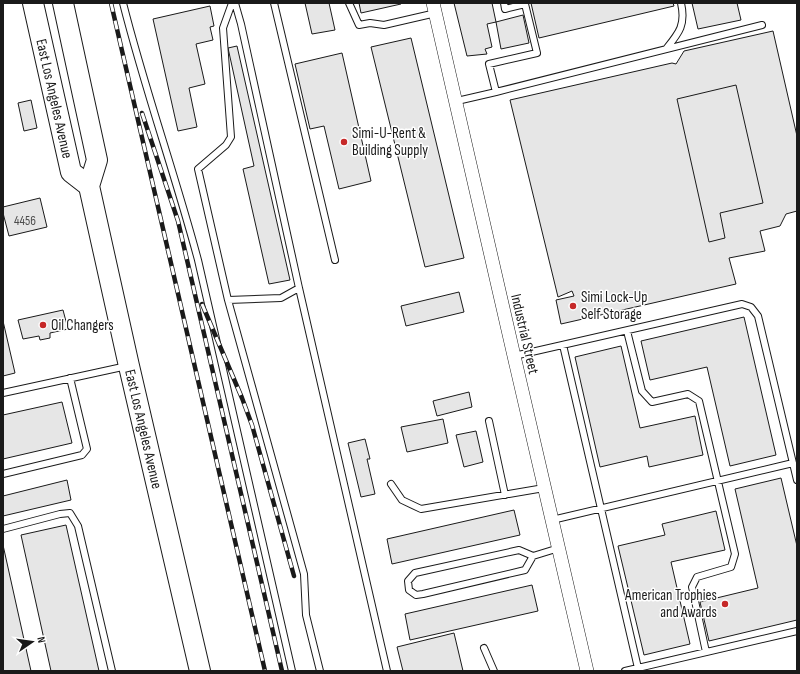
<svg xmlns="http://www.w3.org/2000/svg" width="800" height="674" font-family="'Sofia Sans Condensed',sans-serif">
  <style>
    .building { fill: #e6e6e6; stroke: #1a1a1a }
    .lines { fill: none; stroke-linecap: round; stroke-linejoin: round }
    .lane-casing { stroke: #1a1a1a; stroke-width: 8 }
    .street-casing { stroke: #1a1a1a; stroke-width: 14 }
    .primary-casing { stroke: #1a1a1a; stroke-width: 22 }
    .lane { stroke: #fff; stroke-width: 6 }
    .street { stroke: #fff; stroke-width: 13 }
    .primary { stroke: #fff; stroke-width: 20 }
    .rail-casing { stroke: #1a1a1a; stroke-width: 4.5 }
    .rail { stroke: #fff; stroke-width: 3; stroke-dasharray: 9; stroke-linecap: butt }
    .poi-dot { fill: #c62828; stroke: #fff; stroke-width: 1.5 }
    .labels { text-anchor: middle; stroke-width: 3; stroke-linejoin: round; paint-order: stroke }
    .number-label { font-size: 13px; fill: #4d4d4d }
    .street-label { font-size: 15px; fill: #1a1a1a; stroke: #fff }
    .poi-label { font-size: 15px; fill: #1a1a1a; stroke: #fff; text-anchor: start }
  </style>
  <rect width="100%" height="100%" fill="#fff"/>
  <!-- building -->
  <path class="building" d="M 305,3 L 329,3 L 335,30 L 312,34 Z
    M 359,3 L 401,3 L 401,4 L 361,13 Z
    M 454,3 L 492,3 L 496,22 L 487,24 L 492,47 L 485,49 L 487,54 L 467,56 Z
    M 531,3 L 673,3 L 674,6 L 539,38 Z
    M 692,3 L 737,3 L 741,20 L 698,29 Z
    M 210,6 L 214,26 L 210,27 L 213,40 L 196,44 L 205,84 L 189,88 L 197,127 L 178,131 L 153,19 Z
    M 523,15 L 529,43 L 501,49 L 496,22 Z
    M 773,31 L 797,136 L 797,211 L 786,214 L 780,226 L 760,231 L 765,251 L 729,258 L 736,284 L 561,324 L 556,300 L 574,296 L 572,291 L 558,297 L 510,100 L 672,63 L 676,64 L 684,51 Z
    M 411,38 L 464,258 L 425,267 L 371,47 Z
    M 237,46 L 290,280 L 269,284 L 243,169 L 254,166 L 228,48 Z
    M 342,53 L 371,181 L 339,189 L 324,126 L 310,129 L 295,64 Z
    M 736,85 L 763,203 L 720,213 L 725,238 L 709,242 L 677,99 Z
    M 31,100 L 37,128 L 24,131 L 18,103 Z
    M 40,198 L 47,227 L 9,236 L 3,213 L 3,207 Z
    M 459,292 L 464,312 L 406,326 L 401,306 Z
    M 63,310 L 68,329 L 50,333 L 50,338 L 40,340 L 39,336 L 23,339 L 18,320 Z
    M 744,317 L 776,455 L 730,466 L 707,367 L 650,380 L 641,341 Z
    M 3,321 L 15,373 L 3,376 Z
    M 621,346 L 640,428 L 695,416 L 703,455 L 649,467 L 647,456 L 600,467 L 575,357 Z
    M 469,392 L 472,407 L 437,416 L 433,401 Z
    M 62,402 L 72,443 L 3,459 L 3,415 Z
    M 443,419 L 448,443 L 407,452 L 401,427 Z
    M 476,431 L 483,462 L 464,467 L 456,435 Z
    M 365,439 L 370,459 L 367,459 L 375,494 L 361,497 L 348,443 Z
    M 781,478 L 797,546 L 797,620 L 709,641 L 700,602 L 758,588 L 735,489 Z
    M 67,480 L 71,500 L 3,516 L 3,496 Z
    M 514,510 L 520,535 L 392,564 L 387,539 Z
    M 716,511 L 725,550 L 671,562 L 690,644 L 644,655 L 618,546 L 665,535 L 662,524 Z
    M 66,525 L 99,671 L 51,671 L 21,535 Z
    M 3,545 L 31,671 L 3,671 Z
    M 532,585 L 538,611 L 410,640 L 405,614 Z
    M 454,633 L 463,671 L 403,671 L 397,647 Z"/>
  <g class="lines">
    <defs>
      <path id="lane" d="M 123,3 C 145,90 175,174 198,260 L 292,671
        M 232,3 L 223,28 L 231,137 L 226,145 L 198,169 L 228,300 L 281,298 L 299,288 L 241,24 L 235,3
        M 274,3 L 335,260
        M 349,3 L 359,25 L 370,23 L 384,25 L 436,13
        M 666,49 C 679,33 686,25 681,3
        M 496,92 L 762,25
        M 457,101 L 496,92 L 489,64 L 537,53 L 525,4 L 505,9 L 504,3
        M 299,288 L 387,671
        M 228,300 L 304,574 L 306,615 L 320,671
        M 627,331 L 642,391 L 652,402 L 688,394 L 699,401 L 735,554 L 731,567 L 697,577 L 692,587 L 706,652
        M 563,345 L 638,668
        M 514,356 L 742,304 L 751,307 L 758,316 L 797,480
        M 3,393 L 127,366
        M 489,421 L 505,495
        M 3,474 L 82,455 L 87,449 L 70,378
        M 391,484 L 402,500 L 421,509 L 544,488
        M 552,520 L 793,463
        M 3,529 L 60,514 L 70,513 L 78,526 L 112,671
        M 533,556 L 525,570 L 423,594 L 416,595 L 409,590 L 408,581 L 415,573 L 519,550 L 533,556 L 559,548
        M 484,648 L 494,671
        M 625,671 L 797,631"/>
      <path id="street" d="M 433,3 L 514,356 L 587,671"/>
      <g id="primary">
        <path id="s1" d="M 33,3 L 71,172 L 89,186"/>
        <path id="s2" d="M 63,3 L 97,160 L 89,186 L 129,366 L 200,671"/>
      </g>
    </defs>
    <!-- lane casing -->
    <use href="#lane" class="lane-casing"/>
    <!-- street casing -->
    <use href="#street" class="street-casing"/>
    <!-- primary casing -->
    <use href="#primary" class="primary-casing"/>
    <!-- lane -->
    <use href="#lane" class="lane"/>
    <!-- street -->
    <use href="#street" class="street"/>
    <!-- primary -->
    <use href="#primary" class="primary"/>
    <defs>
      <path id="rail" d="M 111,3 L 265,671
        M 142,113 L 178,221 L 282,671
        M 202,304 L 242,398 L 252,425 L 294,576"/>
    </defs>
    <!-- rail casing -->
    <use href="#rail" class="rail-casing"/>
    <!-- rail -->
    <use href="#rail" class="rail"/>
  </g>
  <!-- markers -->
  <g class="poi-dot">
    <circle cx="344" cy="142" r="4"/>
    <circle cx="573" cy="306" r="4"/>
    <circle cx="43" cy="325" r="4"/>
    <circle cx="725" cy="604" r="4"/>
  </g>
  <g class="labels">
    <!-- number labels -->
    <g class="number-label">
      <text x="25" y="225">4456</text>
    </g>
    <!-- street labels -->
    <g class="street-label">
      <text dy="5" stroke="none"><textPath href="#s1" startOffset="98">East Los Angeles Avenue</textPath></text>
      <text transform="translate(525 334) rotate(77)" y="5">Industrial Street</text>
      <text dy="5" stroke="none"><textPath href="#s2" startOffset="437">East Los Angeles Avenue</textPath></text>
    </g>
    <!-- poi labels -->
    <g class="poi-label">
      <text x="352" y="138">Simi-U-Rent &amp;<tspan x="352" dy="17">Building Supply</tspan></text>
      <text x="581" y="302">Simi Lock-Up<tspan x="581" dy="17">Self Storage</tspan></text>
      <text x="51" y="330">Oil Changers</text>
      <text x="717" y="600" text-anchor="end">American Trophies<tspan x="717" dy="17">and Awards</tspan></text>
    </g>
  </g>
  <!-- border -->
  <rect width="800" height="674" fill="none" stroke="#1a1a1a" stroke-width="8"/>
  <!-- north arrow -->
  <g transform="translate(32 642) rotate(77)" stroke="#ffffff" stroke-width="3" paint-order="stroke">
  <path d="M0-3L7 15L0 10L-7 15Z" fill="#1a1a1a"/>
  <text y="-6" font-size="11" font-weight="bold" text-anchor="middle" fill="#1a1a1a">N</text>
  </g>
</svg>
